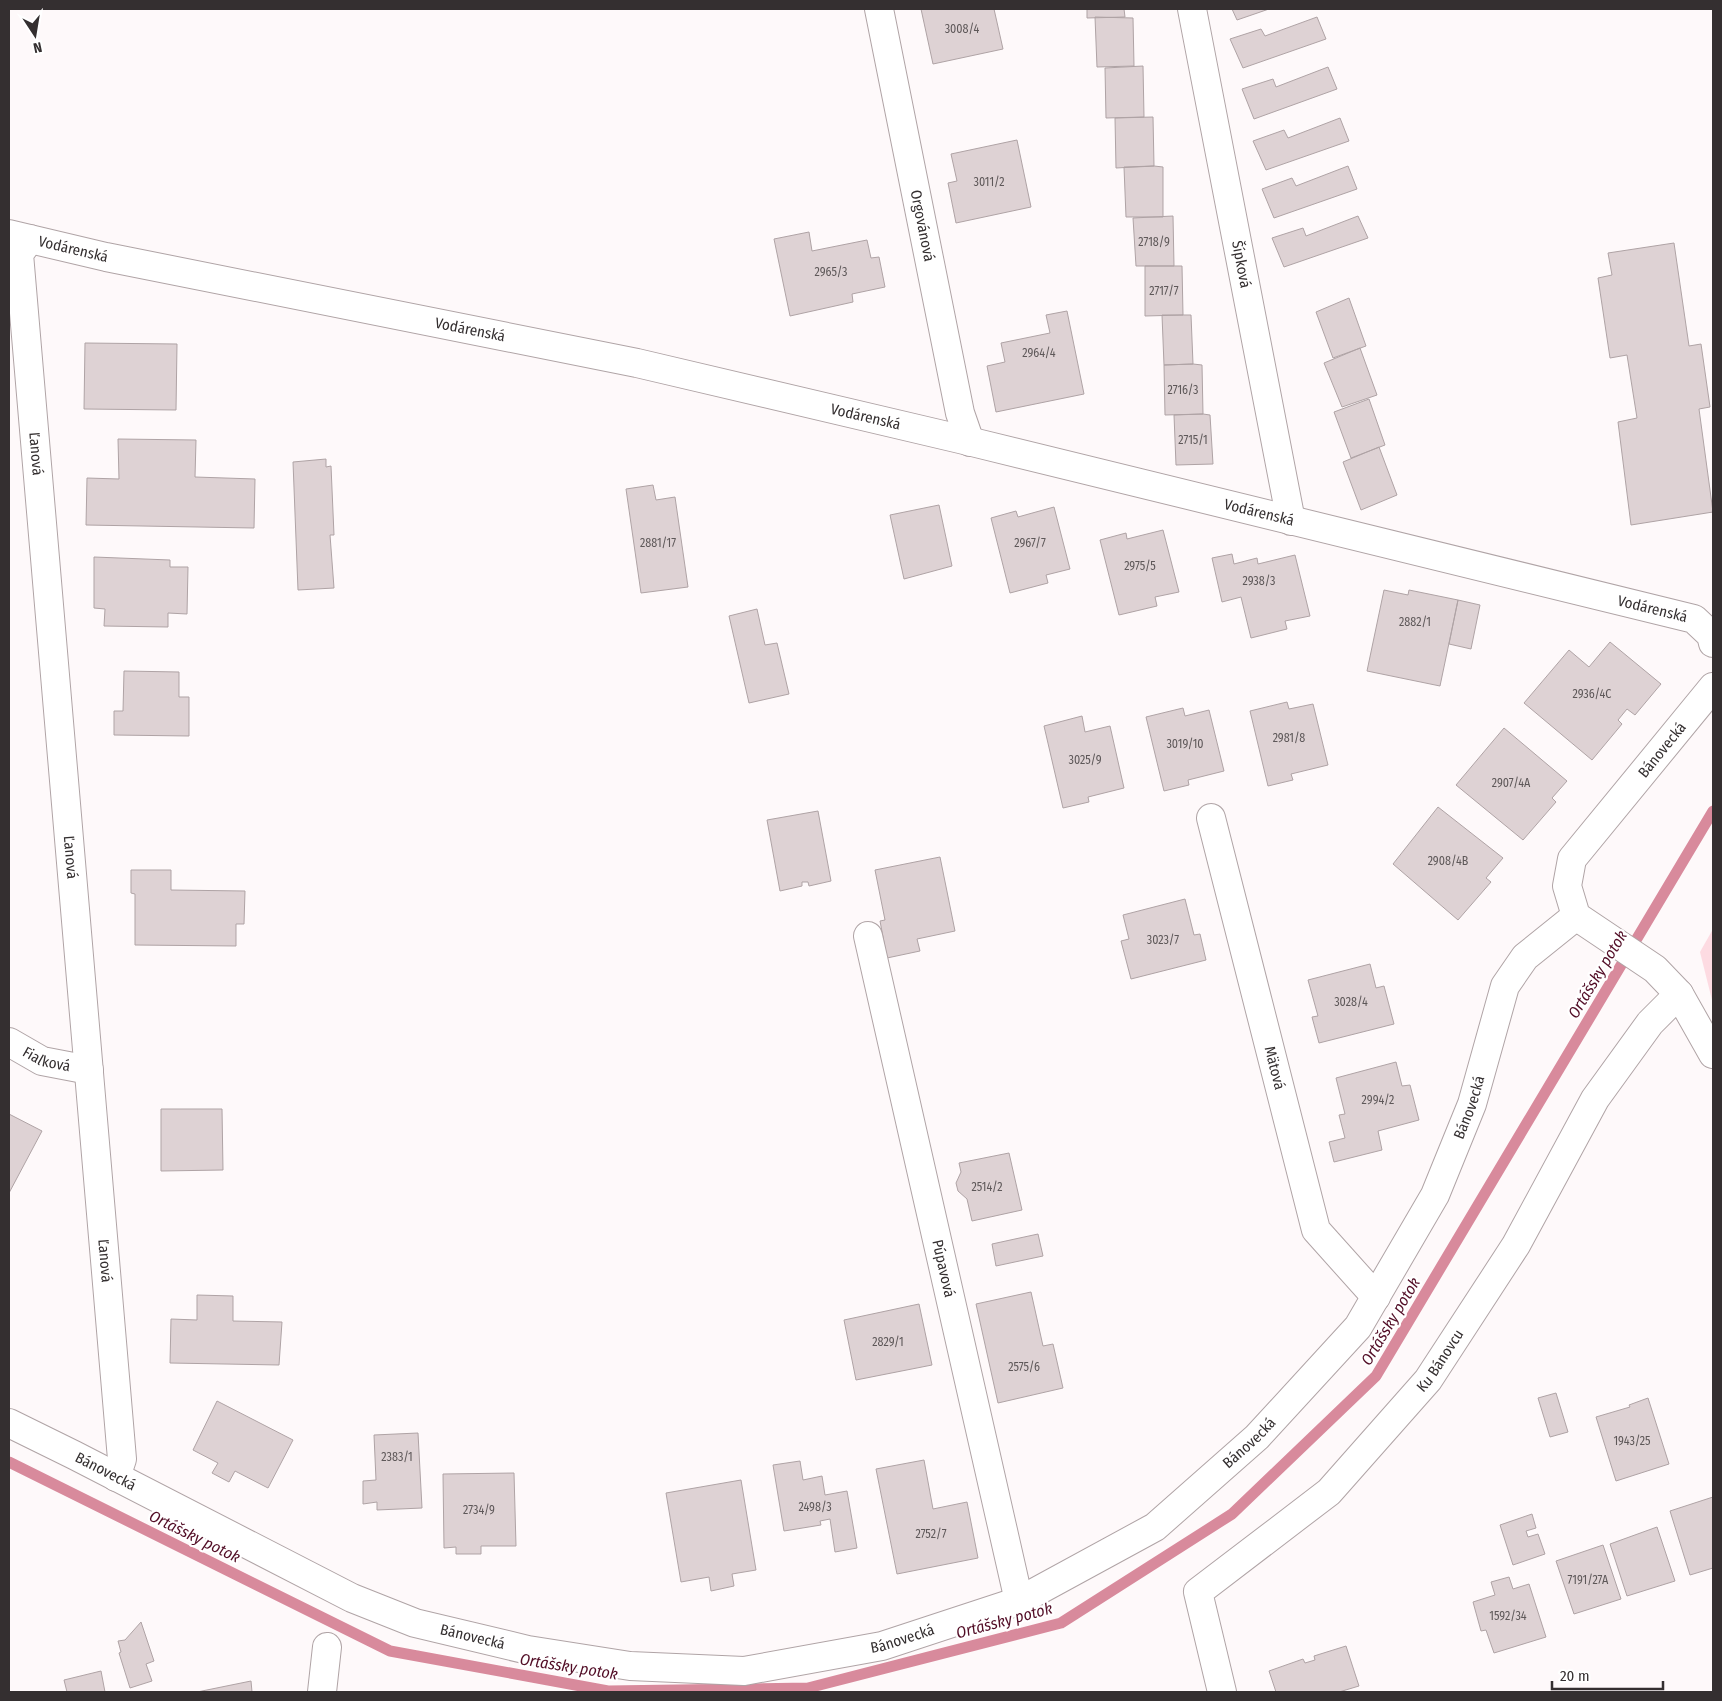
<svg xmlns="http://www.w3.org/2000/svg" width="1722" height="1701" font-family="'Fira Sans Condensed',sans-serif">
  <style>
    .green { fill: #fddbe2 }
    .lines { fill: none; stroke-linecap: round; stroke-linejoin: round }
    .stream { stroke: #d88a9c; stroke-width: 11 }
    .building { fill: #ded2d4; stroke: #afa3a5 }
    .minor-casing { stroke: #b0a4a6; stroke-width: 30 }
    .minor { stroke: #fff; stroke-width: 28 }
    .labels { text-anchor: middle; stroke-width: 4.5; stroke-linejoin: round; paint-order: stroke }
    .number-label { font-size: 12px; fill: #5e5859 }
    .street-label { font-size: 15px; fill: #342f30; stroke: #fff }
    .water-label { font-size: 16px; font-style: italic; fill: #520d26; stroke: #fff }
  </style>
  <rect width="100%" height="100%" fill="#fef9fa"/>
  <!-- green -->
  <path class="green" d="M 1713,929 L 1713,1004 L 1700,952 Z"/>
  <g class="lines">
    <!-- stream -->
    <path class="stream" d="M 9,1462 L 390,1651 L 608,1691 L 808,1688 L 1061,1623 L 1232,1514 L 1376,1376 L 1713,811"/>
  </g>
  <!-- building -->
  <path class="building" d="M 921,9 L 994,9 L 1003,49 L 933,64 Z
    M 1087,9 L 1124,9 L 1125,17 L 1087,18 Z
    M 1232,9 L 1269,9 L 1237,20 Z
    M 1095,17 L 1133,18 L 1134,66 L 1097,67 Z
    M 1317,17 L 1326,39 L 1243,68 L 1230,39 L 1261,29 L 1265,36 Z
    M 1143,66 L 1144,117 L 1106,118 L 1105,68 Z
    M 1328,67 L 1337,89 L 1254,119 L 1242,89 L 1273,79 L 1276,87 Z
    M 1153,117 L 1154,166 L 1116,168 L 1115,118 Z
    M 1340,118 L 1349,141 L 1266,170 L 1253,141 L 1284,130 L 1288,138 Z
    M 1017,140 L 1031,207 L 956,223 L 948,183 L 957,181 L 951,154 Z
    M 1154,166 L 1163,167 L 1163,217 L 1126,217 L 1124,167 Z
    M 1348,166 L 1357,189 L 1274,218 L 1262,189 L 1292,178 L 1296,186 Z
    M 1173,216 L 1174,266 L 1136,266 L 1133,218 Z
    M 1358,216 L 1368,238 L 1284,267 L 1272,238 L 1303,228 L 1306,236 Z
    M 809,232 L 812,251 L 867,240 L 871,258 L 879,257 L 885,287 L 852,294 L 853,302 L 790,316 L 774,239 Z
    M 1674,243 L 1689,346 L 1701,344 L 1710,407 L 1699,409 L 1713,512 L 1631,525 L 1618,422 L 1637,418 L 1627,355 L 1610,358 L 1598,278 L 1612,275 L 1608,253 Z
    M 1145,266 L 1182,266 L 1183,315 L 1145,316 Z
    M 1349,298 L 1366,346 L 1333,358 L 1316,312 Z
    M 1067,311 L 1084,394 L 996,412 L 987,366 L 1005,362 L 1001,343 L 1050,333 L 1046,315 Z
    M 1162,315 L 1191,315 L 1193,364 L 1164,365 Z
    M 85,343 L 177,344 L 176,410 L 84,409 Z
    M 1360,348 L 1377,395 L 1342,407 L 1324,363 Z
    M 1193,364 L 1202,365 L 1203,414 L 1165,415 L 1164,365 Z
    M 1369,399 L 1385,445 L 1351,458 L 1334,412 Z
    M 1203,414 L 1210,415 L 1213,464 L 1176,465 L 1174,415 Z
    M 118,439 L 196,440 L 195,477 L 255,479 L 254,528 L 86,525 L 87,478 L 119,479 Z
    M 1379,447 L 1397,495 L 1361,510 L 1343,462 Z
    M 326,459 L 326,467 L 331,466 L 334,535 L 330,535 L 334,588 L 298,590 L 293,462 Z
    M 653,485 L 656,500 L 675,497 L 688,587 L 641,593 L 626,489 Z
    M 939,505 L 952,566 L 904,579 L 890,515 Z
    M 1054,507 L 1070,569 L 1046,575 L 1048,583 L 1010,593 L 991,518 L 1016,511 L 1018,517 Z
    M 1163,530 L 1179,592 L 1155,597 L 1157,606 L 1119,615 L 1100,540 L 1126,533 L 1127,539 Z
    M 1232,554 L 1234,564 L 1257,558 L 1258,564 L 1295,555 L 1310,616 L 1285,621 L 1287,629 L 1251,638 L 1241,597 L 1222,602 L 1212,558 Z
    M 94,557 L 170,560 L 170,567 L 188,567 L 187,614 L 168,613 L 168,627 L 104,626 L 105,609 L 94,608 Z
    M 1384,590 L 1408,595 L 1409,590 L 1458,600 L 1440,686 L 1367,671 Z
    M 1458,600 L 1480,605 L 1471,649 L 1449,644 Z
    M 757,609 L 765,645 L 777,643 L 789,694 L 749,703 L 729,616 Z
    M 1610,642 L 1661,684 L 1635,715 L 1627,709 L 1618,720 L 1622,724 L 1592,760 L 1524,703 L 1569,650 L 1589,667 Z
    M 124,671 L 179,672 L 179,697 L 189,697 L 189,736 L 114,735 L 114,711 L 123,711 Z
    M 1287,702 L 1289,709 L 1313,704 L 1328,765 L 1291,774 L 1293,780 L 1268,786 L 1250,711 Z
    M 1183,708 L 1185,716 L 1209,710 L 1224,771 L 1188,780 L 1189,785 L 1164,791 L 1146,717 Z
    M 1082,716 L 1085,732 L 1110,726 L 1124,788 L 1088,797 L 1089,802 L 1063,808 L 1044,726 Z
    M 1504,728 L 1567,781 L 1552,798 L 1556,802 L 1523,840 L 1456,785 Z
    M 1438,807 L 1503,858 L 1486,878 L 1491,882 L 1458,920 L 1393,864 Z
    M 818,811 L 831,881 L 809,886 L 808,882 L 802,882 L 802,886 L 780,891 L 767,820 Z
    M 940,857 L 955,931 L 917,939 L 920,951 L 887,958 L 880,921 L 885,920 L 875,870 Z
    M 131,870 L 171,870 L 171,890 L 245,891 L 244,924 L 236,924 L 236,946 L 135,945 L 135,894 L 131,893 Z
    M 1185,899 L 1194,935 L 1200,934 L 1206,960 L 1131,979 L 1121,941 L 1129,939 L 1123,915 Z
    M 1370,964 L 1376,988 L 1384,986 L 1394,1024 L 1319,1043 L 1312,1017 L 1318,1016 L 1308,980 Z
    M 1396,1062 L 1402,1086 L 1410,1085 L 1419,1120 L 1378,1131 L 1382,1150 L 1334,1162 L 1329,1142 L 1345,1138 L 1339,1115 L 1345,1114 L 1336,1078 Z
    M 161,1109 L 222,1109 L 223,1170 L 161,1171 Z
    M 9,1114 L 42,1131 L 9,1193 Z
    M 1009,1153 L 1022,1210 L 972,1221 L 967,1199 L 958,1191 L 956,1183 L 961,1172 L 959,1163 Z
    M 1038,1234 L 1043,1256 L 996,1266 L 992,1244 Z
    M 1031,1292 L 1043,1346 L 1053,1344 L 1063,1388 L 998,1403 L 976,1304 Z
    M 197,1295 L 233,1296 L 233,1321 L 282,1322 L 279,1365 L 170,1363 L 171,1319 L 197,1320 Z
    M 919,1304 L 932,1365 L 856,1380 L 844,1320 Z
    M 1556,1393 L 1568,1432 L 1550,1437 L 1538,1398 Z
    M 1648,1398 L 1669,1464 L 1616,1481 L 1596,1417 L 1630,1407 L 1629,1405 Z
    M 217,1401 L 293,1440 L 268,1488 L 235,1471 L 229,1482 L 212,1473 L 218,1463 L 193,1450 Z
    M 418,1433 L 422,1508 L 377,1510 L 377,1502 L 363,1504 L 363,1481 L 376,1480 L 374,1435 Z
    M 924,1460 L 933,1509 L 967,1502 L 978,1558 L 897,1574 L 876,1469 Z
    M 800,1461 L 803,1480 L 822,1476 L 825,1495 L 847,1491 L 857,1548 L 835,1552 L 830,1519 L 820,1521 L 821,1525 L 784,1531 L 773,1465 Z
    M 514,1473 L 516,1546 L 481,1546 L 481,1554 L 456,1554 L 456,1547 L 444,1548 L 443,1474 Z
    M 741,1480 L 756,1570 L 732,1574 L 734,1586 L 711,1591 L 709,1577 L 681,1582 L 666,1493 Z
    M 1713,1497 L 1713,1568 L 1690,1575 L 1670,1511 Z
    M 1532,1514 L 1536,1528 L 1526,1531 L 1528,1537 L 1538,1534 L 1545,1554 L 1513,1565 L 1500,1525 Z
    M 1657,1527 L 1675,1581 L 1627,1596 L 1610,1544 Z
    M 1603,1545 L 1621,1599 L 1574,1614 L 1556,1561 Z
    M 1509,1577 L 1513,1589 L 1529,1584 L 1546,1637 L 1494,1653 L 1486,1630 L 1481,1631 L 1473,1602 L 1495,1595 L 1491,1582 Z
    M 141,1622 L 154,1661 L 146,1664 L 152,1681 L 130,1688 L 119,1653 L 121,1652 L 118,1641 L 125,1640 Z
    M 1346,1646 L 1359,1686 L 1339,1692 L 1276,1692 L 1269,1671 L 1303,1659 L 1305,1663 L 1315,1660 L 1314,1656 Z
    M 101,1671 L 105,1692 L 67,1692 L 64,1680 Z
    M 251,1681 L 252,1692 L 197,1692 Z"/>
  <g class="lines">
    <defs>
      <g id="minor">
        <path id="s1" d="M 879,9 L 960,413 L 970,442"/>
        <path id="s2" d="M 1192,9 L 1291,521"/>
        <path id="s3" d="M 9,234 L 106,257 L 637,363 L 960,439 L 1694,619 L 1711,635 L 1713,643"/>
        <path id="s4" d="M 30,239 L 19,254 L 122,1459 L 116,1477"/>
        <path d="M 1713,687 L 1572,859 L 1567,886 L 1576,916 L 1655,969 L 1679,994 L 1713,1054"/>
        <path id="s5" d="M 1211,818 L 1316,1230 L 1376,1297"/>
        <path id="s6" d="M 868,936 L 1019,1601"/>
        <path id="s7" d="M 9,1042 L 42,1061 L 89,1070"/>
        <path id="s8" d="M 9,1423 L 74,1455 L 352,1598 L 415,1623 L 528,1650 L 630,1666 L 744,1671 L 882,1646 L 1019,1601 L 1155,1527 L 1257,1437 L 1358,1327 L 1435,1195 L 1472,1104 L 1505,986 L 1525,957 L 1576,916"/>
        <path d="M 322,1692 L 327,1647"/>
        <path id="s9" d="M 1222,1692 L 1198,1592 L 1329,1492 L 1428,1380 L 1516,1245 L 1595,1099 L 1650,1023 L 1679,994"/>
      </g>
    </defs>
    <!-- minor casing -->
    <use href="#minor" class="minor-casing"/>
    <!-- minor -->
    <use href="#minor" class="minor"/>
  </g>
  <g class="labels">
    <!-- number labels -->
    <g class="number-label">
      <text x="962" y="33">3008/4</text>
      <text x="989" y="186">3011/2</text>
      <text x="1154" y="246">2718/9</text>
      <text x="831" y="276">2965/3</text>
      <text x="1164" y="295">2717/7</text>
      <text x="1039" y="357">2964/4</text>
      <text x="1183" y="394">2716/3</text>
      <text x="1193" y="444">2715/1</text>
      <text x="658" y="547">2881/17</text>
      <text x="1030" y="547">2967/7</text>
      <text x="1140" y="570">2975/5</text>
      <text x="1259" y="585">2938/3</text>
      <text x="1415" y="626">2882/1</text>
      <text x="1592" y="698">2936/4C</text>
      <text x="1289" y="742">2981/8</text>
      <text x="1185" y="748">3019/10</text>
      <text x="1085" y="764">3025/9</text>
      <text x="1511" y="787">2907/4A</text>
      <text x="1448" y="865">2908/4B</text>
      <text x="1163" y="944">3023/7</text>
      <text x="1351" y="1006">3028/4</text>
      <text x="1378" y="1104">2994/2</text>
      <text x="987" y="1191">2514/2</text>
      <text x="888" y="1346">2829/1</text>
      <text x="1024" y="1371">2575/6</text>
      <text x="1632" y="1445">1943/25</text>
      <text x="397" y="1461">2383/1</text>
      <text x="815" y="1511">2498/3</text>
      <text x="479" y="1514">2734/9</text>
      <text x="931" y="1538">2752/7</text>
      <text x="1588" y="1584">7191/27A</text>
      <text x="1508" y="1620">1592/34</text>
    </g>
    <!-- street labels -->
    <g class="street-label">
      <text dy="5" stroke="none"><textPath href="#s1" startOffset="221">Orgovánová</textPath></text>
      <text dy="5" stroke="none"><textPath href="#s3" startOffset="66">Vodárenská</textPath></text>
      <text dy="5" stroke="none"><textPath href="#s2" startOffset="260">Šípková</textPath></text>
      <text dy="5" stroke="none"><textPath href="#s3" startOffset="471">Vodárenská</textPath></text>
      <text dy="5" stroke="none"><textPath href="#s3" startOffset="876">Vodárenská</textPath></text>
      <text dy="5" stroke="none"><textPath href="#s4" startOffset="219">Ľanová</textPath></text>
      <text dy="5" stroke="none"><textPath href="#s3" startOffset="1281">Vodárenská</textPath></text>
      <text dy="5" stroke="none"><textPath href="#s3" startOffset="1686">Vodárenská</textPath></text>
      <text transform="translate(1662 750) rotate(-51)" y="5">Bánovecká</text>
      <text dy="5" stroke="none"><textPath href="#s4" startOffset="624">Ľanová</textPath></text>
      <text dy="5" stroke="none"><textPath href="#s7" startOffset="42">Fialková</textPath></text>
      <text dy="5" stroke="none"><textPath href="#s5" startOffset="258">Mätová</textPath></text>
      <text dy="5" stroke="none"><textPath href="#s8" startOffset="1758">Bánovecká</textPath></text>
      <text dy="5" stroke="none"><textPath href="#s4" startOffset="1029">Ľanová</textPath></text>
      <text dy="5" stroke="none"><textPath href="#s6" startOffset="341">Púpavová</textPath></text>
      <text dy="5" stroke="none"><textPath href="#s9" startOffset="440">Ku Bánovcu</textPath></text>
      <text dy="5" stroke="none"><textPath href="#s8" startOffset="1352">Bánovecká</textPath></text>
      <text dy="5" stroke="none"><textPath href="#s8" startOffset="108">Bánovecká</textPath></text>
      <text dy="5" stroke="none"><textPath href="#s8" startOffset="512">Bánovecká</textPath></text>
      <text dy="5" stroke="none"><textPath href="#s8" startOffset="948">Bánovecká</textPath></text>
    </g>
    <!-- water labels -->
    <g class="water-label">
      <text transform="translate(1597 974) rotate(-59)" y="6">Ortášsky potok</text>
      <text transform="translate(1390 1321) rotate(-59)" y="6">Ortášsky potok</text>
      <text transform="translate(195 1536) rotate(26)" y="6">Ortášsky potok</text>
      <text transform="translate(1004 1620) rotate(-15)" y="6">Ortášsky potok</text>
      <text transform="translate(569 1666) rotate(9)" y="6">Ortášsky potok</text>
    </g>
  </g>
  <!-- border -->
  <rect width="1722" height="1701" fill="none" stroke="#342f30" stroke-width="20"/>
  <!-- north arrow -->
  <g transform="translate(35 35) rotate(168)" stroke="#ffffff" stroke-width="4" paint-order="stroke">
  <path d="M0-4L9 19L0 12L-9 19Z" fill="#342f30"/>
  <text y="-8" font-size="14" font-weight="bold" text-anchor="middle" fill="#342f30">N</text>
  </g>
  <!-- scale -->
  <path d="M1552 1681v8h111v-8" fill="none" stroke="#342f30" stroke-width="2.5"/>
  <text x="1560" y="1681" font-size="15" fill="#342f30" stroke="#ffffff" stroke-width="4" paint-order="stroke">20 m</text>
</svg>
